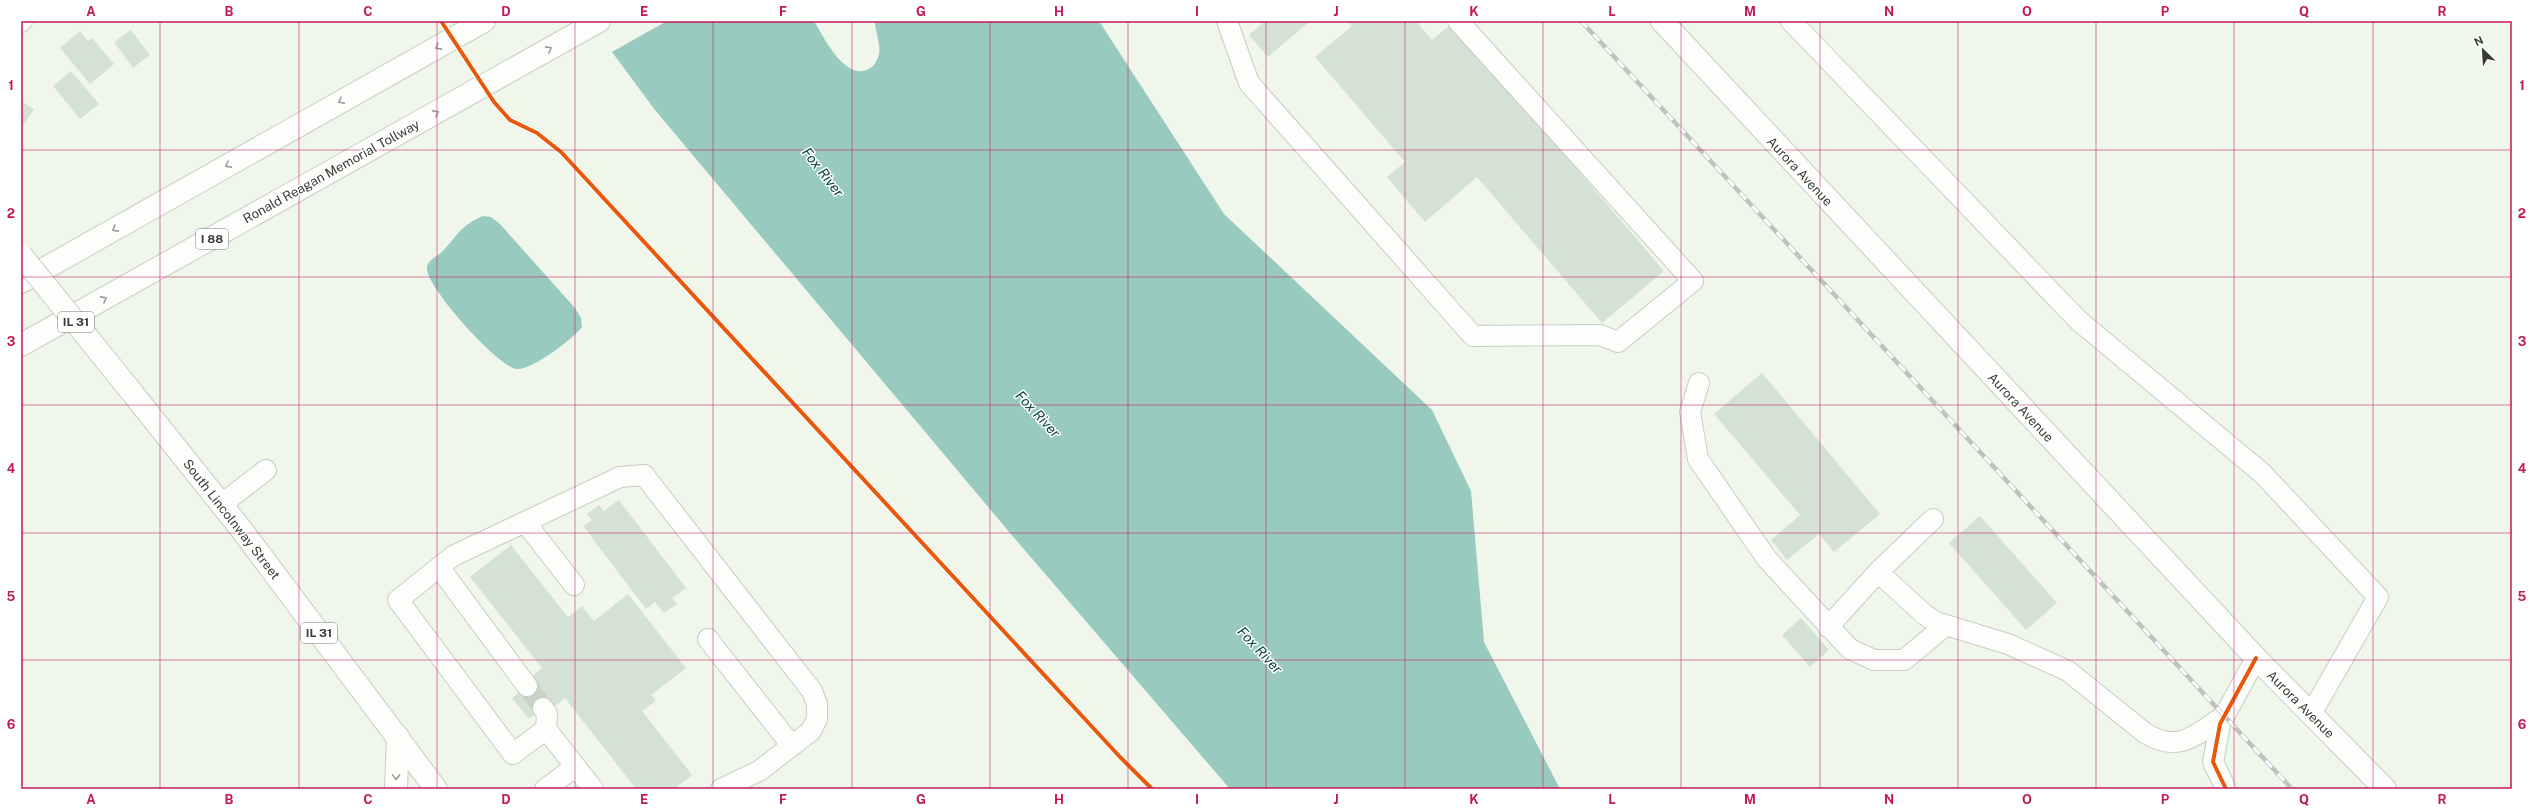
<svg xmlns="http://www.w3.org/2000/svg" width="2533" height="810" font-family="'Public Sans',sans-serif">
  <style>
    .water { fill: #99cabf }
    .pier { fill: #f0f7ea }
    .building { fill: #d4e1d5 }
    .lines { fill: none; stroke-linecap: round; stroke-linejoin: round }
    .minor-tunnel { stroke: #cbd2c5; stroke-width: 20; stroke-dasharray: 20 10; stroke-linecap: butt }
    .minor-casing { stroke: #c7cdc2; stroke-width: 22 }
    .major-casing { stroke: #c7cdc2; stroke-width: 24 }
    .highway-casing { stroke: #c7cdc2; stroke-width: 24 }
    .minor { stroke: #fdfefc; stroke-width: 20 }
    .major { stroke: #fdfefc; stroke-width: 22 }
    .highway { stroke: #fdfefc; stroke-width: 22 }
    .rail-casing { stroke: #c0c2bf; stroke-width: 4.5 }
    .rail { stroke: #fff; stroke-width: 3; stroke-dasharray: 9; stroke-linecap: butt }
    .major-bridge-casing { stroke: #c7cdc2; stroke-width: 24; stroke-linecap: butt }
    .major-bridge { stroke: #fdfefc; stroke-width: 22 }
    .cycleway-casing { stroke: #fff; stroke-width: 6 }
    .cycleway { stroke: #e8590c; stroke-width: 4 }
    .oneway { stroke: #9a9d98 }
    .grid { fill: none; stroke: #c2185b; stroke-width: 1; stroke-opacity: 0.55 }
    .labels { text-anchor: middle; stroke-width: 3; stroke-linejoin: round; paint-order: stroke }
    .shield { fill: #fff; stroke: #747670; stroke-width: 1 }
    .shield-label { font-size: 12px; font-weight: bold; fill: #383c33 }
    .street-label { font-size: 13px; fill: #383c33; stroke: #fff }
    .water-label { font-size: 14px; font-style: italic; fill: #06453f; stroke: #fff }
    .neatline { fill: none; stroke: #c2185b; stroke-width: 1.5 }
    .grid-label { font-size: 13px; text-anchor: middle; font-weight: bold; fill: #c2185b }
  </style>
  <rect width="100%" height="100%" fill="#f0f7ea"/>
  <!-- water -->
  <path class="water" d="M 589,21 L 814,21 C 823,36 844,79 866,70 C 873,68 877,62 879,54 C 881,45 875,31 875,21 L 1099,21 L 1224,214 L 1432,410 L 1471,491 L 1484,642 L 1560,789 L 1230,789 L 1010,533 L 655,110 Z
    M 483,216 L 491,217 L 500,224 L 575,308 L 581,318 L 582,327 C 573,339 532,370 517,369 C 500,369 425,286 427,268 C 427,260 437,257 443,251 C 458,235 460,226 483,216 Z"/>
  <!-- pier -->
  <path class="pier" d="M 587,21 L 667,21 L 610,53 Z"/>
  <!-- building -->
  <path class="building" d="M 1265,21 L 1310,21 L 1268,57 L 1249,35 Z
    M 1348,21 L 1416,21 L 1432,40 L 1452,23 L 1664,271 L 1602,323 L 1477,177 L 1425,222 L 1387,177 L 1405,162 L 1315,57 L 1352,26 Z
    M 131,30 L 150,55 L 133,68 L 114,42 Z
    M 80,31 L 88,41 L 92,38 L 114,64 L 90,84 L 60,48 Z
    M 71,71 L 99,104 L 80,119 L 53,86 Z
    M 21,101 L 34,109 L 21,129 Z
    M 1762,373 L 1880,514 L 1834,552 L 1819,534 L 1787,560 L 1771,540 L 1800,515 L 1714,414 Z
    M 619,500 L 686,588 L 672,598 L 677,604 L 664,613 L 655,602 L 646,609 L 583,526 L 592,520 L 587,514 L 599,505 L 604,511 Z
    M 1980,516 L 2057,603 L 2026,630 L 1949,543 Z
    M 511,545 L 568,617 L 582,606 L 594,621 L 628,594 L 686,668 L 651,695 L 656,701 L 642,711 L 692,775 L 674,789 L 636,789 L 565,698 L 555,706 L 551,702 L 529,719 L 512,698 L 535,681 L 531,677 L 542,668 L 470,577 Z
    M 1801,618 L 1829,650 L 1810,667 L 1782,635 Z"/>
  <g class="lines">
    <!-- minor-tunnel -->
    <path class="minor-tunnel" d="M 527,686 L 543,708"/>
    <defs>
      <path id="minor" d="M 1227,21 L 1249,83 L 1473,336 L 1600,335 L 1618,342 L 1693,281 L 1458,21
        M 1791,21 L 2079,321 L 2262,473 L 2378,597 L 2311,714
        M 21,22 L 22,21
        M 1699,383 L 1690,412 L 1698,459 L 1767,559 L 1850,649 L 1874,660 L 1904,660 L 1946,625
        M 222,504 L 266,470
        M 1933,519 L 1878,572 L 1925,615 L 1936,622 L 2008,644 L 2068,671 L 2145,733 C 2179,754 2195,735 2224,716
        M 525,522 L 574,585
        M 439,567 L 527,686
        M 1828,627 L 1878,572
        M 708,639 L 792,746
        M 543,708 L 547,714 L 546,729 L 593,789
        M 546,729 L 513,754 L 398,600 L 453,556 L 620,477 L 644,475 L 812,691 L 817,704 L 817,719 L 811,731 L 759,771 L 721,789
        M 545,789 L 575,767
        M 2226,789 L 2213,762 L 2220,724 L 2256,658"/>
      <path id="major" d="M 1662,21 L 2256,658 L 2385,789
        M 130,390 L 241,529 L 436,789"/>
      <path id="highway" d="M 21,282 L 484,21
        M 21,345 L 599,21
        M 396,789 L 398,737"/>
    </defs>
    <!-- minor casing -->
    <use href="#minor" class="minor-casing"/>
    <!-- major casing -->
    <use href="#major" class="major-casing"/>
    <!-- highway casing -->
    <use href="#highway" class="highway-casing"/>
    <!-- minor -->
    <use href="#minor" class="minor"/>
    <!-- major -->
    <use href="#major" class="major"/>
    <!-- highway -->
    <use href="#highway" class="highway"/>
    <defs>
      <path id="rail" d="M 1581,21 L 2292,789"/>
    </defs>
    <!-- rail casing -->
    <use href="#rail" class="rail-casing"/>
    <!-- rail -->
    <use href="#rail" class="rail"/>
    <defs>
      <path id="major-bridge" d="M 21,255 L 130,390"/>
    </defs>
    <!-- major-bridge casing -->
    <use href="#major-bridge" class="major-bridge-casing"/>
    <!-- major-bridge -->
    <use href="#major-bridge" class="major-bridge"/>
    <defs>
      <path id="cycleway" d="M 441,21 L 494,102 L 510,120 L 537,133 L 561,152 L 1120,757 L 1152,789
        M 2226,789 L 2213,762 L 2220,724 L 2256,658"/>
    </defs>
    <!-- cycleway casing -->
    <use href="#cycleway" class="cycleway-casing"/>
    <!-- cycleway -->
    <use href="#cycleway" class="cycleway"/>
  </g>
  <!-- one-way arrows -->
  <defs><path id="oneway-chevron" d="M-2-3.5L2.5 0L-2 3.5" fill="none" stroke-width="1.6" stroke-linecap="round" stroke-linejoin="round"/></defs>
  <g class="oneway">
    <use href="#oneway-chevron" transform="translate(438 47) rotate(151)"/>
    <use href="#oneway-chevron" transform="translate(549 49) rotate(-29)"/>
    <use href="#oneway-chevron" transform="translate(341 101) rotate(151)"/>
    <use href="#oneway-chevron" transform="translate(436 113) rotate(-29)"/>
    <use href="#oneway-chevron" transform="translate(228 165) rotate(151)"/>
    <use href="#oneway-chevron" transform="translate(115 229) rotate(151)"/>
    <use href="#oneway-chevron" transform="translate(104 299) rotate(-29)"/>
    <use href="#oneway-chevron" transform="translate(396 777) rotate(92)"/>
  </g>
  <!-- grid -->
  <path class="grid" d="M 160,21 L 160,789M 299,21 L 299,789M 437,21 L 437,789M 575,21 L 575,789M 713,21 L 713,789M 852,21 L 852,789M 990,21 L 990,789M 1128,21 L 1128,789M 1266,21 L 1266,789M 1405,21 L 1405,789M 1543,21 L 1543,789M 1681,21 L 1681,789M 1820,21 L 1820,789M 1958,21 L 1958,789M 2096,21 L 2096,789M 2234,21 L 2234,789M 2373,21 L 2373,789M 21,150 L 2512,150M 21,277 L 2512,277M 21,405 L 2512,405M 21,533 L 2512,533M 21,660 L 2512,660"/>
  <g class="labels">
    <!-- shield labels -->
    <g class="shield">
      <rect x="196" y="229" width="32" height="20" rx="3"/>
      <rect x="58" y="312" width="36" height="20" rx="3"/>
      <rect x="301" y="623" width="36" height="20" rx="3"/>
    </g>
    <g class="shield-label">
      <text x="212" y="243">I 88</text>
      <text x="76" y="326">IL 31</text>
      <text x="319" y="637">IL 31</text>
    </g>
    <!-- street labels -->
    <g class="street-label">
      <text transform="translate(331 171) rotate(-29)" y="5">Ronald Reagan Memorial Tollway</text>
      <text transform="translate(1800 171) rotate(47)" y="5">Aurora Avenue</text>
      <text transform="translate(2021 407) rotate(47)" y="5">Aurora Avenue</text>
      <text transform="translate(232 519) rotate(52)" y="5">South Lincolnway Street</text>
      <text transform="translate(2301 704) rotate(45)" y="5">Aurora Avenue</text>
    </g>
    <!-- water labels -->
    <g class="water-label">
      <text transform="translate(823 172) rotate(52)" y="5">Fox River</text>
      <text transform="translate(1038 414) rotate(47)" y="5">Fox River</text>
      <text transform="translate(1260 650) rotate(47)" y="5">Fox River</text>
    </g>
  </g>
  <!-- border -->
  <rect width="2533" height="810" fill="none" stroke="#ffffff" stroke-width="44"/>
  <!-- north arrow -->
  <g transform="translate(2483 50) rotate(335)" stroke="#ffffff" stroke-width="3" paint-order="stroke">
  <path d="M0-3L7 15L0 10L-7 15Z" fill="#383c33"/>
  <text y="-6" font-size="11" font-weight="bold" text-anchor="middle" fill="#383c33">N</text>
  </g>
  <rect x="22" y="22" width="2489" height="766" class="neatline"/>
  <g class="grid-label">
    <text x="91" y="16">A</text>
    <text x="229" y="16">B</text>
    <text x="368" y="16">C</text>
    <text x="506" y="16">D</text>
    <text x="644" y="16">E</text>
    <text x="783" y="16">F</text>
    <text x="921" y="16">G</text>
    <text x="1059" y="16">H</text>
    <text x="1197" y="16">I</text>
    <text x="1336" y="16">J</text>
    <text x="1474" y="16">K</text>
    <text x="1612" y="16">L</text>
    <text x="1750" y="16">M</text>
    <text x="1889" y="16">N</text>
    <text x="2027" y="16">O</text>
    <text x="2165" y="16">P</text>
    <text x="2304" y="16">Q</text>
    <text x="2442" y="16">R</text>
    <text x="11" y="90">1</text>
    <text x="2522" y="90">1</text>
    <text x="11" y="218">2</text>
    <text x="2522" y="218">2</text>
    <text x="11" y="346">3</text>
    <text x="2522" y="346">3</text>
    <text x="11" y="473">4</text>
    <text x="2522" y="473">4</text>
    <text x="11" y="601">5</text>
    <text x="2522" y="601">5</text>
    <text x="11" y="729">6</text>
    <text x="2522" y="729">6</text>
    <text x="91" y="804">A</text>
    <text x="229" y="804">B</text>
    <text x="368" y="804">C</text>
    <text x="506" y="804">D</text>
    <text x="644" y="804">E</text>
    <text x="783" y="804">F</text>
    <text x="921" y="804">G</text>
    <text x="1059" y="804">H</text>
    <text x="1197" y="804">I</text>
    <text x="1336" y="804">J</text>
    <text x="1474" y="804">K</text>
    <text x="1612" y="804">L</text>
    <text x="1750" y="804">M</text>
    <text x="1889" y="804">N</text>
    <text x="2027" y="804">O</text>
    <text x="2165" y="804">P</text>
    <text x="2304" y="804">Q</text>
    <text x="2442" y="804">R</text>
  </g>
</svg>
